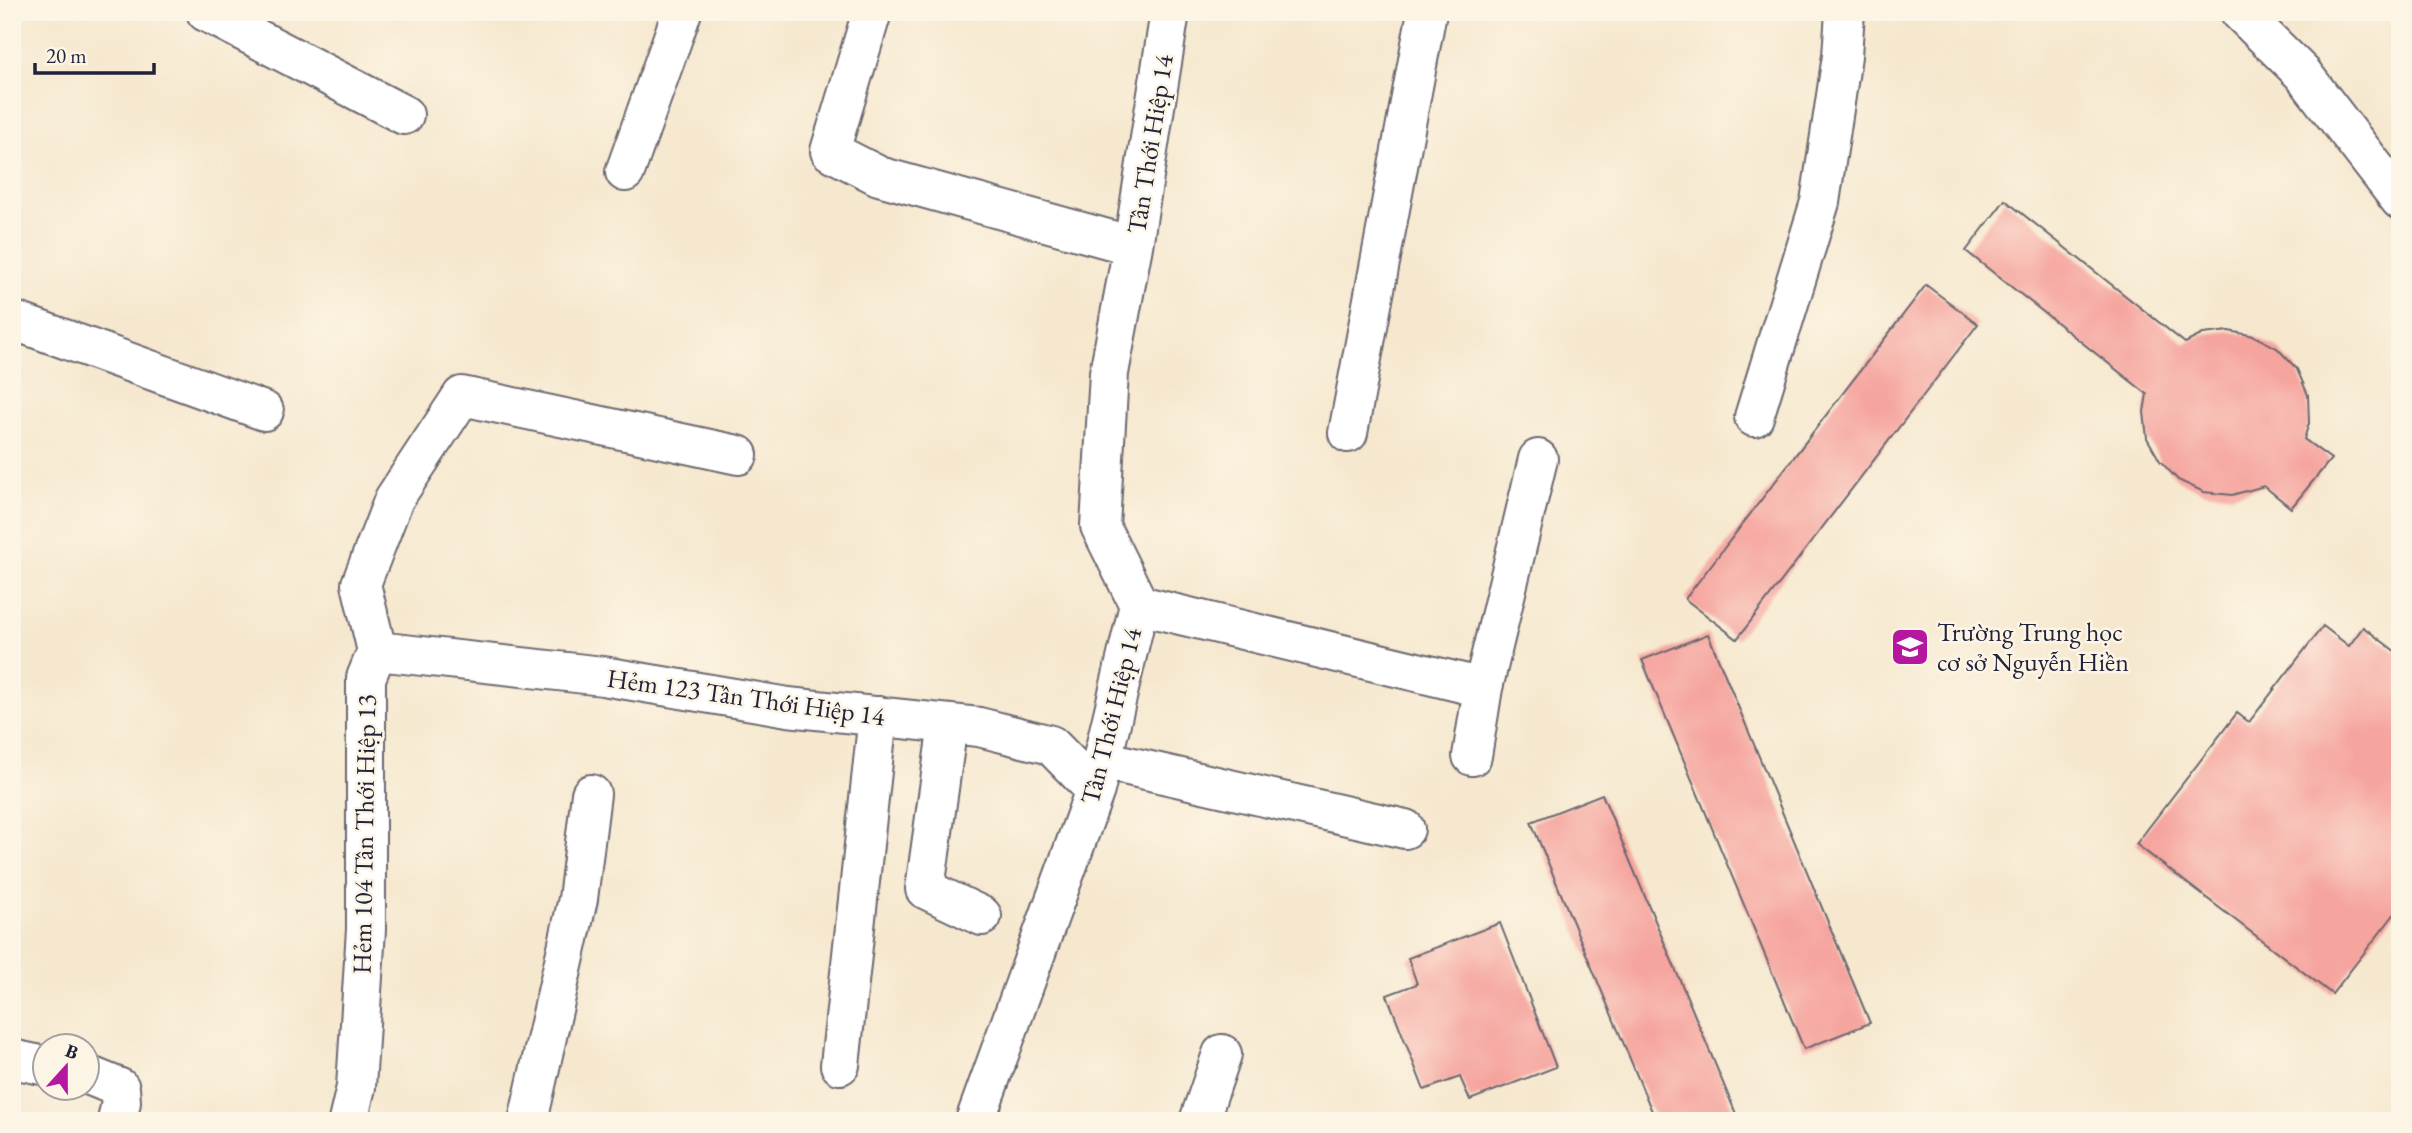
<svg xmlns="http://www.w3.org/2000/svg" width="2412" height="1133" font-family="'EB Garamond',serif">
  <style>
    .building { fill: #f5a49e }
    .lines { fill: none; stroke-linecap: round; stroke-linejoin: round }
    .minor-casing { stroke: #6c676f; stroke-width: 42 }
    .minor { stroke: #fff; stroke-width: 38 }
    .labels { text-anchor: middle; stroke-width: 5; stroke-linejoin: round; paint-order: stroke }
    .street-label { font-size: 26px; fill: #22223b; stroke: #fcf5e5 }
    .poi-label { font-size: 26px; fill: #22223b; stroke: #fcf5e5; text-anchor: start }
  </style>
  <rect width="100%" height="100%" fill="#fcf5e5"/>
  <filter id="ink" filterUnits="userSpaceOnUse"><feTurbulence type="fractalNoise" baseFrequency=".0143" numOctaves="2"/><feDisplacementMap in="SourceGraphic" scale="14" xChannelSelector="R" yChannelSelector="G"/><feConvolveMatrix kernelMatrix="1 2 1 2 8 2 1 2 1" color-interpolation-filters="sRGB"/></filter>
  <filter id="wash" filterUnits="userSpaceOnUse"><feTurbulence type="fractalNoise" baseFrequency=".00686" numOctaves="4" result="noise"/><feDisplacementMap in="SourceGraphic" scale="28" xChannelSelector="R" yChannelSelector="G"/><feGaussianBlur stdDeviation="1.57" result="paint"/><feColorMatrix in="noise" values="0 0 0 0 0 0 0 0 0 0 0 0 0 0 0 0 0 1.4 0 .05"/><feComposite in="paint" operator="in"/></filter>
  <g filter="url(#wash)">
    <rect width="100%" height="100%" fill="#f6e8cf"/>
    <g id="blocks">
      <!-- building -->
      <path class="building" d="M 2005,200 L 2185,343 L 2203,334 L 2229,331 L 2254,336 L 2277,348 L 2297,369 L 2308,395 L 2309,423 L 2304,439 L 2331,459 L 2291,508 L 2264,486 L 2232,495 L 2204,492 L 2178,480 L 2160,461 L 2147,438 L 2144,412 L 2147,394 L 1966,251 Z
        M 1926,285 L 1978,324 L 1737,639 L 1685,599 Z
        M 2323,626 L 2349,646 L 2363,627 L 2400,655 L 2400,907 L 2332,994 L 2136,844 L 2237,713 L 2249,722 Z
        M 1708,634 L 1870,1023 L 1804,1049 L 1642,660 Z
        M 1602,794 L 1739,1121 L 1656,1121 L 1531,822 Z
        M 1500,923 L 1556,1067 L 1470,1100 L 1460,1077 L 1424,1090 L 1387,995 L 1417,984 L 1408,958 Z"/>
    </g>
  </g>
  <g filter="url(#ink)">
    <use href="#blocks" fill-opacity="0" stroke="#6c676f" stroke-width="2"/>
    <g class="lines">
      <defs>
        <path id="minor" d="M 206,12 L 404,115
          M 872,12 L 830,151 L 879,176 L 1133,246
          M 2240,12 L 2303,74 L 2400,200
          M 625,172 L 682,12
          M 12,320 L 264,411
          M 1754,417 L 1820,202 L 1842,56 L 1845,12
          M 1348,433 L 1427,12
          M 1139,605 L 1483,688 L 1538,459
          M 377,651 L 603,676 L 788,707 L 979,727 L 1051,745 L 1095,790
          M 948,724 L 925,889 L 982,916
          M 1472,756 L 1483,688
          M 1102,760 L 1405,829
          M 12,1059 L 46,1066
          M 840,1065 L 878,716
          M 88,1075 L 120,1088 L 121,1102 L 117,1121
          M 348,1121 L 356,1087 L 366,929 L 366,678 L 377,651 L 361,584 L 394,499 L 462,396 L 738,455
          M 528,1121 L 578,899 L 591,794
          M 975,1121 L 1095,790 L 1139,605 L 1100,526 L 1109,373 L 1133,246 L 1170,12
          M 1199,1121 L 1222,1054"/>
      </defs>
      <!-- minor casing -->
      <use href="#minor" class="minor-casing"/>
      <!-- minor -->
      <use href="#minor" class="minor"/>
    </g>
  </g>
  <!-- icons -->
  <defs>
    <symbol id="school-square" viewBox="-11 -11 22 22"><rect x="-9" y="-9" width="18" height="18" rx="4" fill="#b5179e" stroke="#fcf5e5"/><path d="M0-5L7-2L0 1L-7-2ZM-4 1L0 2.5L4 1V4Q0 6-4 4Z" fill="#fff"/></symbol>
  </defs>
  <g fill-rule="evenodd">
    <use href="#school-square" x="1888" y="625" width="44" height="44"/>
  </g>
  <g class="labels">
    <!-- street labels -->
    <g class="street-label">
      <text transform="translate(1150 144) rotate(-81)" y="9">Tân Thới Hiệp 14</text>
      <text transform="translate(746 697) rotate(8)" y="9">Hẻm 123 Tân Thới Hiệp 14</text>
      <text transform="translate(1111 716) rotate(-76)" y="9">Tân Thới Hiệp 14</text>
      <text transform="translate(364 834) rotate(-89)" y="9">Hẻm 104 Tân Thới Hiệp 13</text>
    </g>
    <!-- poi labels -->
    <g class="poi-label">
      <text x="1937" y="641">Trường Trung học<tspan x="1937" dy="30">cơ sở Nguyễn Hiền</tspan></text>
    </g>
  </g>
  <!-- margin -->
  <rect width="2412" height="1133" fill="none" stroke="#fcf5e5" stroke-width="42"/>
  <!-- north arrow -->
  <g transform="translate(66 1067) rotate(21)"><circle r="33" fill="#fcf5e5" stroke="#a5a1a1" stroke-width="2"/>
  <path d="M0-5L12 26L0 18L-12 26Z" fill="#b5179e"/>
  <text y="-10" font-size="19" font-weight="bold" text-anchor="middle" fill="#22223b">B</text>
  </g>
  <!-- scale -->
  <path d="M35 63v10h119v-10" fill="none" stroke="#22223b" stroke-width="3.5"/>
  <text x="46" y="63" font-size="21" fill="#22223b" stroke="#fcf5e5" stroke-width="5" paint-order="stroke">20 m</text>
</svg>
